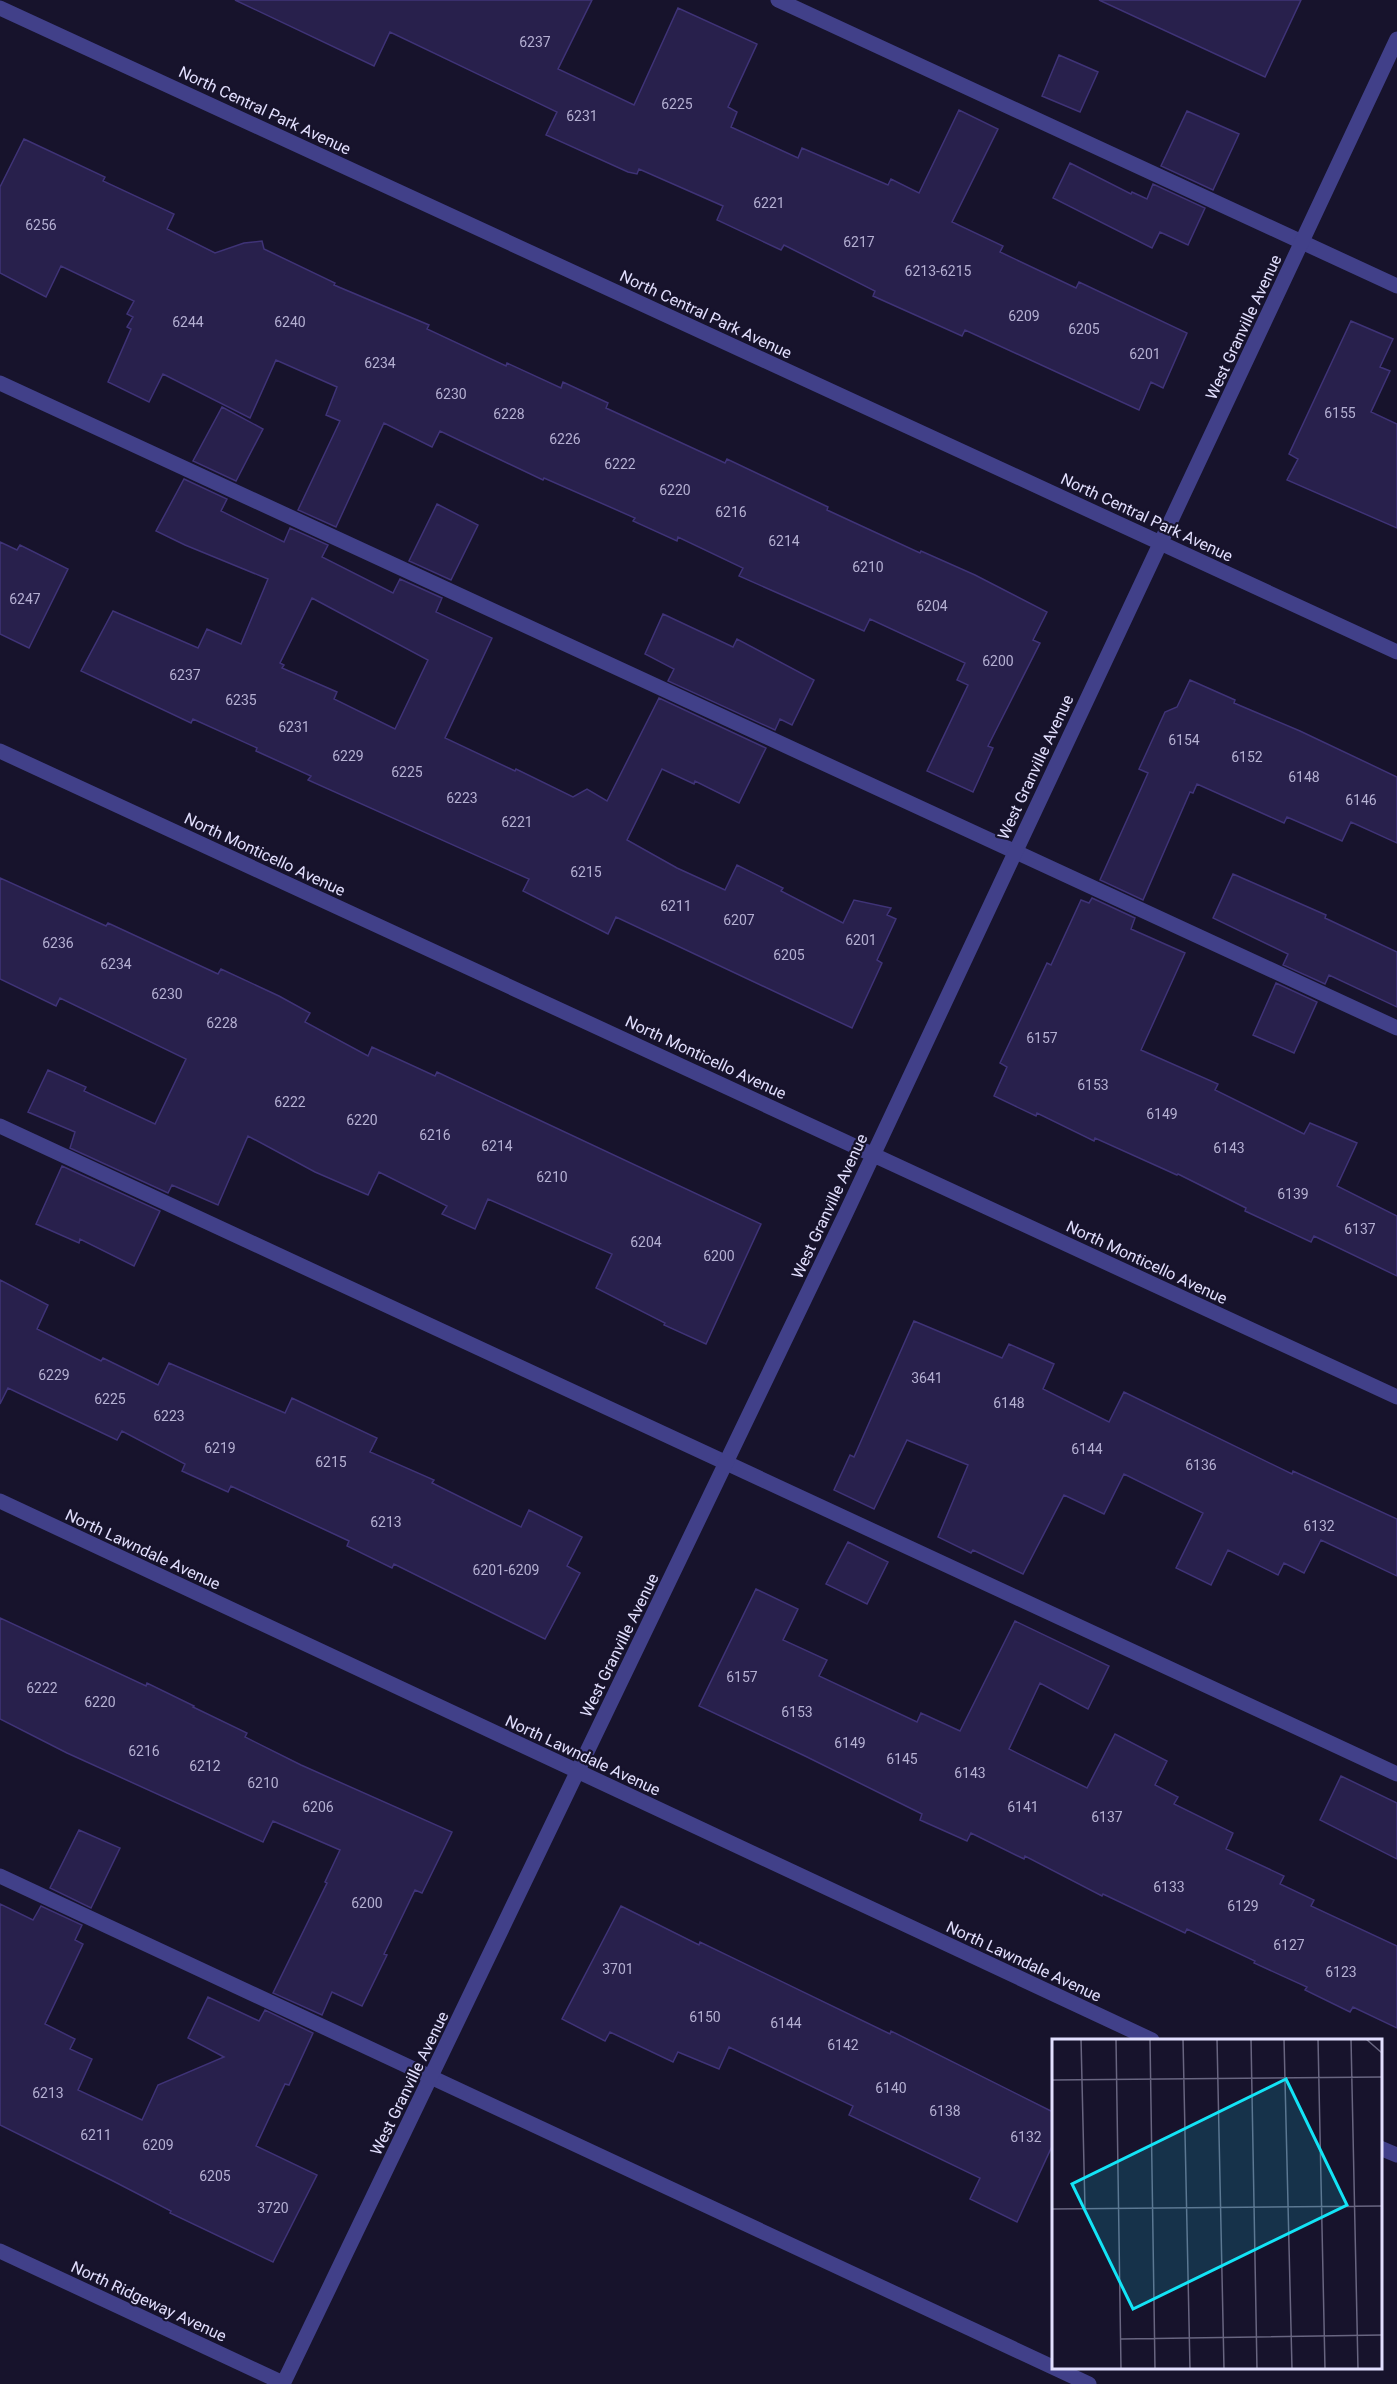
<svg xmlns="http://www.w3.org/2000/svg" width="1397" height="2384" font-family="Roboto,sans-serif">
  <style>
    .building { fill: #28204c; stroke: #3f3377; stroke-width: 1.5; fill-rule: evenodd }
    .lines { fill: none; stroke-linecap: round; stroke-linejoin: round }
    .lane { stroke: #414089; stroke-width: 15 }
    .street { stroke: #414089; stroke-width: 15 }
    .labels { text-anchor: middle; stroke-width: 4.5; stroke-linejoin: round; paint-order: stroke }
    .number-label { font-size: 14px; fill: #b4afd2 }
    .street-label { font-size: 16px; fill: #e2dffe; stroke: #17132c }
    .inset-road { fill: none; stroke: #686580; stroke-width: 1.5 }
    .view { fill: #13e4f6; fill-opacity: 0.15; stroke: #13e4f6; stroke-width: 3 }
    .inset-edge { fill: none; stroke: #e2dffe; stroke-width: 3 }
  </style>
  <rect width="100%" height="100%" fill="#17132c"/>
  <!-- building -->
  <path class="building" d="M 235,0 L 592,0 L 558,69 L 634,105 L 678,8 L 757,44 L 728,107 L 737,112 L 731,127 L 798,158 L 802,148 L 888,185 L 891,179 L 919,193 L 959,110 L 998,129 L 952,222 L 1003,246 L 1000,252 L 1076,288 L 1079,282 L 1187,333 L 1163,388 L 1151,382 L 1139,410 L 965,330 L 962,336 L 873,296 L 875,291 L 784,245 L 781,250 L 717,220 L 723,206 L 639,169 L 637,174 L 628,172 L 546,135 L 557,112 L 390,32 L 374,66 Z
    M 1099,0 L 1301,0 L 1265,77 Z
    M 1059,55 L 1098,72 L 1080,112 L 1042,96 Z
    M 1187,111 L 1239,134 L 1213,190 L 1161,166 Z
    M 24,139 L 105,177 L 103,181 L 174,214 L 167,229 L 215,253 L 244,243 L 262,241 L 264,249 L 335,283 L 334,285 L 429,325 L 427,329 L 506,366 L 507,363 L 561,388 L 563,382 L 608,403 L 606,408 L 725,463 L 727,459 L 828,507 L 827,510 L 920,553 L 921,551 L 975,575 L 1047,612 L 1033,640 L 1040,643 L 988,746 L 993,748 L 973,792 L 927,771 L 968,685 L 957,680 L 965,663 L 870,619 L 864,631 L 739,576 L 743,568 L 678,537 L 677,541 L 633,521 L 635,518 L 544,478 L 543,480 L 440,431 L 432,447 L 384,423 L 336,527 L 298,510 L 340,421 L 326,415 L 337,387 L 276,360 L 250,418 L 163,374 L 149,402 L 108,382 L 131,329 L 127,327 L 133,317 L 127,314 L 134,301 L 61,266 L 46,297 L 0,273 L 0,187 Z
    M 1070,163 L 1131,194 L 1132,192 L 1147,199 L 1153,184 L 1205,208 L 1188,245 L 1160,232 L 1152,248 L 1053,198 Z
    M 1351,321 L 1393,339 L 1380,367 L 1390,371 L 1371,412 L 1397,424 L 1397,528 L 1287,480 L 1298,459 L 1289,454 Z
    M 222,407 L 263,429 L 236,481 L 193,461 Z
    M 184,479 L 227,499 L 221,511 L 284,542 L 290,528 L 328,545 L 322,557 L 393,593 L 400,579 L 442,598 L 436,612 L 492,638 L 445,738 L 515,771 L 516,769 L 573,797 L 587,789 L 607,801 L 659,698 L 766,748 L 739,803 L 695,781 L 694,784 L 662,769 L 627,840 L 677,868 L 725,890 L 737,865 L 783,888 L 781,891 L 843,923 L 854,900 L 891,908 L 887,915 L 896,919 L 877,960 L 882,963 L 852,1028 L 616,917 L 608,934 L 523,891 L 529,879 L 308,780 L 311,776 L 256,751 L 257,748 L 193,719 L 191,723 L 81,671 L 113,611 L 198,648 L 207,629 L 241,644 L 268,579 L 185,545 L 156,531 ZM 312,598 L 428,660 L 395,729 L 334,699 L 337,692 L 282,668 L 284,665 L 280,663 Z
    M 437,504 L 478,525 L 451,580 L 409,561 Z
    M 0,542 L 17,550 L 20,545 L 68,569 L 29,648 L 0,634 Z
    M 663,614 L 733,647 L 737,639 L 814,680 L 792,725 L 780,719 L 775,730 L 668,681 L 674,669 L 645,654 Z
    M 1190,680 L 1235,700 L 1234,703 L 1300,731 L 1397,777 L 1397,843 L 1351,822 L 1342,841 L 1287,817 L 1284,823 L 1197,784 L 1193,793 L 1190,792 L 1143,900 L 1100,880 L 1148,773 L 1139,769 L 1165,712 L 1177,707 Z
    M 1233,874 L 1326,915 L 1325,918 L 1397,952 L 1397,1007 L 1329,975 L 1325,984 L 1283,965 L 1288,954 L 1213,918 Z
    M 0,878 L 106,926 L 108,923 L 218,974 L 221,969 L 279,996 L 310,1013 L 305,1022 L 368,1056 L 372,1047 L 435,1076 L 437,1072 L 761,1224 L 706,1344 L 664,1325 L 665,1323 L 596,1288 L 612,1254 L 488,1199 L 475,1229 L 442,1214 L 447,1206 L 379,1172 L 368,1195 L 315,1172 L 248,1136 L 218,1205 L 172,1185 L 168,1193 L 70,1148 L 75,1132 L 28,1112 L 48,1070 L 86,1087 L 84,1091 L 155,1124 L 186,1059 L 60,998 L 56,1006 L 0,979 Z
    M 1092,898 L 1135,918 L 1131,929 L 1185,953 L 1141,1050 L 1218,1084 L 1215,1090 L 1304,1134 L 1310,1123 L 1357,1143 L 1337,1186 L 1397,1216 L 1397,1276 L 1314,1236 L 1311,1242 L 1245,1211 L 1246,1208 L 1178,1174 L 1177,1175 L 1095,1138 L 1094,1141 L 1037,1113 L 1036,1116 L 994,1096 L 1007,1067 L 1000,1063 L 1047,963 L 1051,965 L 1081,900 L 1089,903 Z
    M 1276,983 L 1317,1002 L 1294,1053 L 1253,1035 Z
    M 62,1166 L 160,1211 L 134,1266 L 80,1239 L 79,1243 L 36,1224 Z
    M 0,1280 L 48,1305 L 37,1329 L 101,1361 L 103,1358 L 158,1385 L 169,1363 L 285,1413 L 292,1398 L 377,1438 L 370,1452 L 434,1480 L 432,1483 L 521,1527 L 529,1510 L 582,1537 L 567,1566 L 580,1573 L 545,1639 L 394,1564 L 392,1568 L 347,1546 L 349,1541 L 231,1486 L 228,1492 L 182,1471 L 185,1464 L 122,1431 L 117,1440 L 8,1388 L 0,1404 Z
    M 914,1321 L 1002,1358 L 1009,1344 L 1054,1364 L 1043,1389 L 1109,1422 L 1124,1392 L 1292,1474 L 1293,1471 L 1397,1519 L 1397,1576 L 1321,1540 L 1304,1573 L 1284,1563 L 1278,1575 L 1228,1550 L 1211,1585 L 1176,1568 L 1203,1513 L 1124,1474 L 1104,1514 L 1064,1495 L 1023,1574 L 973,1550 L 971,1553 L 938,1537 L 968,1465 L 907,1440 L 874,1509 L 834,1490 L 850,1455 L 854,1457 Z
    M 848,1542 L 888,1562 L 867,1604 L 826,1584 Z
    M 756,1589 L 798,1609 L 783,1640 L 827,1660 L 819,1676 L 917,1722 L 921,1713 L 960,1731 L 1015,1621 L 1109,1666 L 1088,1709 L 1040,1683 L 1009,1749 L 1087,1788 L 1115,1734 L 1167,1761 L 1155,1785 L 1178,1797 L 1174,1804 L 1233,1833 L 1226,1849 L 1284,1876 L 1280,1884 L 1314,1900 L 1311,1906 L 1397,1946 L 1397,2028 L 1353,2007 L 1350,2012 L 1305,1990 L 1307,1987 L 1254,1963 L 1255,1961 L 1187,1929 L 1185,1933 L 1103,1894 L 1102,1896 L 1025,1856 L 1024,1859 L 971,1833 L 967,1841 L 920,1820 L 922,1814 L 805,1756 L 699,1706 Z
    M 0,1618 L 146,1686 L 147,1683 L 194,1706 L 193,1707 L 247,1733 L 245,1737 L 301,1765 L 452,1832 L 422,1893 L 415,1890 L 384,1954 L 387,1955 L 362,2006 L 332,1992 L 322,2015 L 273,1993 L 327,1883 L 325,1882 L 340,1850 L 273,1821 L 263,1842 L 67,1753 L 0,1719 Z
    M 1341,1776 L 1397,1803 L 1397,1859 L 1320,1820 Z
    M 79,1830 L 120,1848 L 91,1908 L 50,1888 Z
    M 0,1904 L 33,1920 L 41,1906 L 82,1925 L 75,1940 L 83,1944 L 45,2024 L 75,2039 L 70,2049 L 92,2059 L 78,2090 L 142,2120 L 158,2085 L 224,2057 L 188,2038 L 208,1997 L 259,2021 L 265,2010 L 313,2033 L 289,2085 L 285,2084 L 256,2146 L 317,2175 L 273,2262 L 170,2213 L 171,2211 L 113,2181 L 0,2125 Z
    M 621,1906 L 699,1945 L 700,1942 L 890,2034 L 891,2031 L 1053,2112 L 1053,2144 L 1017,2222 L 970,2199 L 980,2178 L 849,2115 L 853,2106 L 729,2047 L 719,2069 L 678,2052 L 673,2062 L 610,2032 L 605,2041 L 562,2019 Z"/>
  <g class="lines">
    <!-- lane -->
    <path class="lane" d="M 778,0 L 1397,286
      M 0,383 L 1397,1028
      M 0,1126 L 1397,1774
      M 0,1876 L 1089,2384"/>
    <!-- street -->
    <path class="street" d="M 0,8 L 1397,652
      M 0,751 L 1397,1397
      M 0,1501 L 1152,2040
      M 1380,2148 L 1397,2155
      M 0,2251 L 283,2383
      M 283,2384 L 845,1215 L 1397,39"/>
  </g>
  <g class="labels">
    <!-- number labels -->
    <g class="number-label">
      <text x="535" y="47">6237</text>
      <text x="677" y="109">6225</text>
      <text x="582" y="121">6231</text>
      <text x="769" y="208">6221</text>
      <text x="41" y="230">6256</text>
      <text x="859" y="247">6217</text>
      <text x="938" y="276">6213-6215</text>
      <text x="1024" y="321">6209</text>
      <text x="188" y="327">6244</text>
      <text x="290" y="327">6240</text>
      <text x="1084" y="334">6205</text>
      <text x="1145" y="359">6201</text>
      <text x="380" y="368">6234</text>
      <text x="451" y="399">6230</text>
      <text x="1340" y="418">6155</text>
      <text x="509" y="419">6228</text>
      <text x="565" y="444">6226</text>
      <text x="620" y="469">6222</text>
      <text x="675" y="495">6220</text>
      <text x="731" y="517">6216</text>
      <text x="784" y="546">6214</text>
      <text x="868" y="572">6210</text>
      <text x="25" y="604">6247</text>
      <text x="932" y="611">6204</text>
      <text x="998" y="666">6200</text>
      <text x="185" y="680">6237</text>
      <text x="241" y="705">6235</text>
      <text x="294" y="732">6231</text>
      <text x="1184" y="745">6154</text>
      <text x="348" y="761">6229</text>
      <text x="1247" y="762">6152</text>
      <text x="407" y="777">6225</text>
      <text x="1304" y="782">6148</text>
      <text x="462" y="803">6223</text>
      <text x="1361" y="805">6146</text>
      <text x="517" y="827">6221</text>
      <text x="586" y="877">6215</text>
      <text x="676" y="911">6211</text>
      <text x="739" y="925">6207</text>
      <text x="861" y="945">6201</text>
      <text x="58" y="948">6236</text>
      <text x="789" y="960">6205</text>
      <text x="116" y="969">6234</text>
      <text x="167" y="999">6230</text>
      <text x="222" y="1028">6228</text>
      <text x="1042" y="1043">6157</text>
      <text x="1093" y="1090">6153</text>
      <text x="290" y="1107">6222</text>
      <text x="1162" y="1119">6149</text>
      <text x="362" y="1125">6220</text>
      <text x="435" y="1140">6216</text>
      <text x="497" y="1151">6214</text>
      <text x="1229" y="1153">6143</text>
      <text x="552" y="1182">6210</text>
      <text x="1293" y="1199">6139</text>
      <text x="1360" y="1234">6137</text>
      <text x="646" y="1247">6204</text>
      <text x="719" y="1261">6200</text>
      <text x="54" y="1380">6229</text>
      <text x="927" y="1383">3641</text>
      <text x="110" y="1404">6225</text>
      <text x="1009" y="1408">6148</text>
      <text x="169" y="1421">6223</text>
      <text x="220" y="1453">6219</text>
      <text x="1087" y="1454">6144</text>
      <text x="331" y="1467">6215</text>
      <text x="1201" y="1470">6136</text>
      <text x="386" y="1527">6213</text>
      <text x="1319" y="1531">6132</text>
      <text x="506" y="1575">6201-6209</text>
      <text x="742" y="1682">6157</text>
      <text x="42" y="1693">6222</text>
      <text x="100" y="1707">6220</text>
      <text x="797" y="1717">6153</text>
      <text x="850" y="1748">6149</text>
      <text x="144" y="1756">6216</text>
      <text x="902" y="1764">6145</text>
      <text x="205" y="1771">6212</text>
      <text x="970" y="1778">6143</text>
      <text x="263" y="1788">6210</text>
      <text x="318" y="1812">6206</text>
      <text x="1023" y="1812">6141</text>
      <text x="1107" y="1822">6137</text>
      <text x="1169" y="1892">6133</text>
      <text x="367" y="1908">6200</text>
      <text x="1243" y="1911">6129</text>
      <text x="1289" y="1950">6127</text>
      <text x="618" y="1974">3701</text>
      <text x="1341" y="1977">6123</text>
      <text x="705" y="2022">6150</text>
      <text x="786" y="2028">6144</text>
      <text x="843" y="2050">6142</text>
      <text x="891" y="2093">6140</text>
      <text x="48" y="2098">6213</text>
      <text x="945" y="2116">6138</text>
      <text x="96" y="2140">6211</text>
      <text x="1026" y="2142">6132</text>
      <text x="158" y="2150">6209</text>
      <text x="215" y="2181">6205</text>
      <text x="273" y="2213">3720</text>
    </g>
    <!-- street labels -->
    <g class="street-label">
      <text transform="translate(265 110) rotate(25)" y="6">North Central Park Avenue</text>
      <text transform="translate(706 314) rotate(25)" y="6">North Central Park Avenue</text>
      <text transform="translate(1243 327) rotate(-65)" y="6">West Granville Avenue</text>
      <text transform="translate(1147 517) rotate(25)" y="6">North Central Park Avenue</text>
      <text transform="translate(1035 767) rotate(-65)" y="6">West Granville Avenue</text>
      <text transform="translate(265 854) rotate(25)" y="6">North Monticello Avenue</text>
      <text transform="translate(706 1057) rotate(25)" y="6">North Monticello Avenue</text>
      <text transform="translate(829 1206) rotate(-65)" y="6">West Granville Avenue</text>
      <text transform="translate(1147 1262) rotate(25)" y="6">North Monticello Avenue</text>
      <text transform="translate(143 1549) rotate(25)" y="6">North Lawndale Avenue</text>
      <text transform="translate(619 1645) rotate(-64)" y="6">West Granville Avenue</text>
      <text transform="translate(583 1755) rotate(25)" y="6">North Lawndale Avenue</text>
      <text transform="translate(1024 1961) rotate(25)" y="6">North Lawndale Avenue</text>
      <text transform="translate(409 2083) rotate(-64)" y="6">West Granville Avenue</text>
      <text transform="translate(149 2301) rotate(25)" y="6">North Ridgeway Avenue</text>
    </g>
  </g>
  <!-- overview -->
  <g transform="translate(1052 2039)">
    <rect width="330" height="330" fill="#17132c"/>
    <path class="inset-road" d="M 29,0 L 33,170M 64,0 L 69,330M 98,0 L 103,330M 131,0 L 138,330M 165,0 L 172,330M 199,0 L 205,330M 232,0 L 240,330M 266,0 L 273,330M 299,0 L 306,330M 314,0 L 330,14M 0,41 L 330,38M 0,170 L 330,167M 69,300 L 330,296"/>
    <path class="view" d="M 234,40 L 295,166 L 81,270 L 20,145 Z"/>
    <rect width="330" height="330" class="inset-edge"/>
  </g>
</svg>
